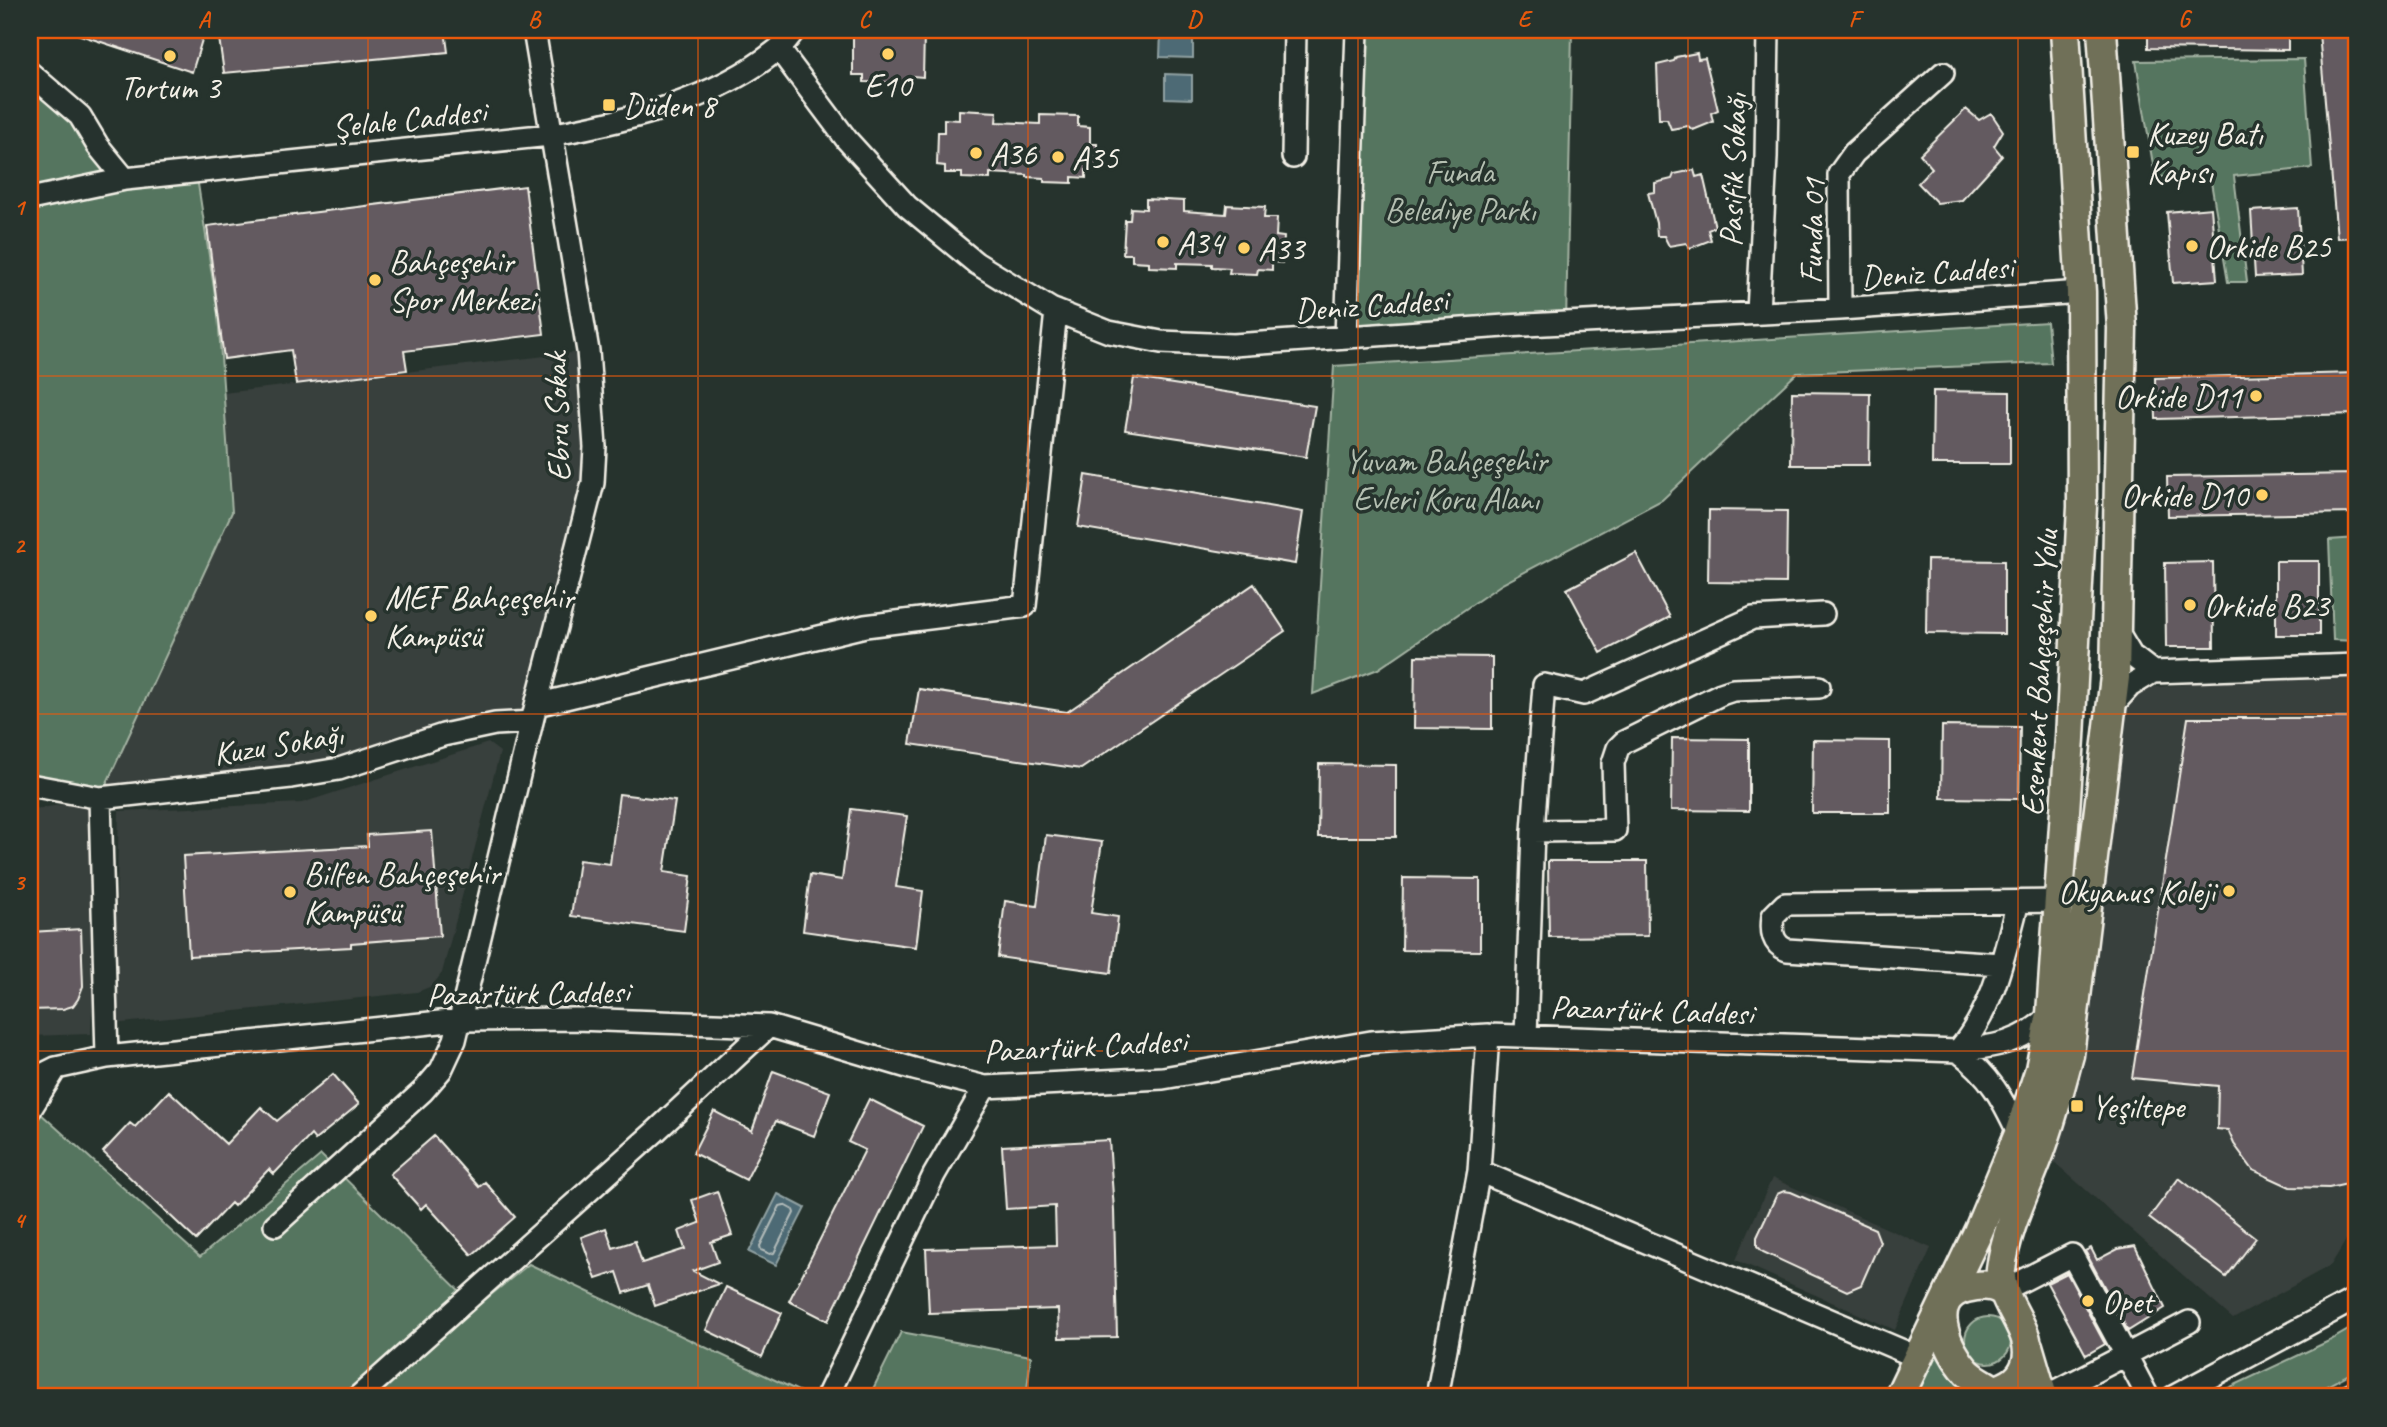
<svg xmlns="http://www.w3.org/2000/svg" width="2387" height="1427" font-family="Caveat,sans-serif">
  <style>
    .built { fill: #383f3c }
    .green { fill: #55755e; stroke: #a4b3a3; stroke-width: 2 }
    .water { fill: #4e6b74; stroke: #90a1a2; stroke-width: 2 }
    .lines { fill: none; stroke-linecap: round; stroke-linejoin: round }
    .shore { stroke: #b2bbba; stroke-width: 2 }
    .building { fill: #635a60; stroke: #f4f1e8; stroke-width: 2 }
    .minor-casing { stroke: #f4f1e8; stroke-width: 26 }
    .major-casing { stroke: #f4f1e8; stroke-width: 33 }
    .minor { stroke: #26332d; stroke-width: 21 }
    .major { stroke: #706f59; stroke-width: 28 }
    .grid { fill: none; stroke: #e8590c; stroke-width: 2; stroke-opacity: 0.55 }
    .poi-dot { fill: #ffd166; stroke: #26332d; stroke-width: 2.5 }
    .labels { text-anchor: middle; stroke-width: 7; stroke-linejoin: round; paint-order: stroke }
    .poi-label { font-size: 33px; fill: #f4f1e8; stroke: #26332d; text-anchor: start }
    .street-label { font-size: 33px; fill: #f4f1e8; stroke: #26332d }
    .park-label { font-size: 33px; fill: #b4bfb1; stroke: #26332d }
    .neatline { fill: none; stroke: #e8590c; stroke-width: 2.5 }
    .grid-label { font-size: 23px; text-anchor: middle; font-weight: bold; fill: #e8590c }
  </style>
  <rect width="100%" height="100%" fill="#26332d"/>
  <filter id="ink" filterUnits="userSpaceOnUse"><feTurbulence type="fractalNoise" baseFrequency=".0143" numOctaves="2"/><feDisplacementMap in="SourceGraphic" scale="14" xChannelSelector="R" yChannelSelector="G"/><feConvolveMatrix kernelMatrix="1 2 1 2 8 2 1 2 1" color-interpolation-filters="sRGB"/></filter>
  <g filter="url(#ink)">
    <!-- built -->
    <path class="built" d="M 588,351 L 595,447 L 532,722 L 339,769 L 101,798 L 91,1034 L 30,1036 L 30,810 L 100,798 L 232,512 L 223,393 Z
      M 2357,669 L 2357,1222 L 2331,1265 L 2233,1319 L 2053,1161 L 2079,1060 L 2123,711 L 2137,694 L 2155,687 Z
      M 488,743 L 500,752 L 442,973 L 432,986 L 417,992 L 113,1024 L 119,811 L 302,803 Z
      M 1772,1178 L 1931,1248 L 1895,1330 L 1736,1260 Z"/>
    <!-- green -->
    <path class="green" d="M 1357,30 L 1572,30 L 1566,324 L 1346,337 Z
      M 2304,59 L 2312,168 L 2234,176 L 2247,282 L 2228,282 L 2210,176 L 2155,177 L 2136,61 Z
      M 30,73 L 125,179 L 196,171 L 218,314 L 232,512 L 100,798 L 30,785 Z
      M 2047,322 L 2051,363 L 1797,373 L 1662,500 L 1502,584 L 1378,669 L 1313,694 L 1334,366 Z
      M 2357,538 L 2357,641 L 2333,640 L 2329,540 Z
      M 30,1104 L 200,1257 L 321,1155 L 476,1307 L 529,1264 L 811,1397 L 30,1397 Z
      M1965 1340a23 23 0 1 1 46 0a23 23 0 1 1-46 0Z
      M 2357,1325 L 2357,1370 L 2306,1397 L 2219,1397 L 2224,1390 L 2329,1341 Z
      M 901,1332 L 1031,1356 L 1026,1397 L 869,1397 Z
      M 1937,1337 L 1964,1385 L 1934,1397 L 1911,1397 Z"/>
    <!-- water -->
    <path class="water" d="M 1161,30 L 1193,30 L 1193,58 L 1160,57 Z
      M 1165,74 L 1192,75 L 1192,99 L 1165,98 Z
      M 778,1194 L 805,1208 L 776,1265 L 749,1252 Z"/>
    <g class="lines">
      <!-- shore -->
      <path class="shore" d="M 784,1205 L 793,1210 L 794,1213 L 774,1253 L 770,1254 L 761,1250 L 760,1246 L 780,1206 Z"/>
    </g>
    <!-- building -->
    <path class="building" d="M 74,30 L 205,30 L 192,72 L 74,33 Z
      M 237,30 L 445,30 L 448,52 L 224,73 L 218,31 Z
      M 870,30 L 908,30 L 908,34 L 924,34 L 923,77 L 912,76 L 912,83 L 864,82 L 864,75 L 853,75 L 853,32 L 870,32 Z
      M 2148,30 L 2288,30 L 2288,50 L 2148,48 Z
      M 2357,30 L 2357,237 L 2337,238 L 2319,33 Z
      M 1697,53 L 1698,59 L 1705,58 L 1718,110 L 1711,113 L 1713,122 L 1693,130 L 1688,126 L 1671,129 L 1667,119 L 1659,119 L 1657,65 L 1674,61 L 1676,57 Z
      M 1966,109 L 1979,120 L 1991,113 L 2003,131 L 1994,146 L 2002,156 L 1962,200 L 1937,203 L 1918,183 L 1932,168 L 1920,154 Z
      M 959,110 L 997,112 L 996,122 L 1040,124 L 1040,115 L 1078,116 L 1078,126 L 1090,127 L 1090,144 L 1097,144 L 1097,171 L 1086,170 L 1086,178 L 1072,177 L 1072,183 L 1044,182 L 1044,178 L 1027,177 L 1027,175 L 990,173 L 990,179 L 962,178 L 962,173 L 945,173 L 945,166 L 937,165 L 938,132 L 944,132 L 944,119 L 959,120 Z
      M 1694,170 L 1696,177 L 1703,175 L 1715,227 L 1708,230 L 1711,240 L 1690,248 L 1686,243 L 1669,246 L 1664,236 L 1657,236 L 1656,223 L 1648,193 L 1655,192 L 1655,183 L 1672,179 L 1674,174 Z
      M 525,186 L 544,334 L 404,351 L 407,370 L 296,384 L 291,350 L 224,359 L 207,226 Z
      M 1146,199 L 1184,201 L 1184,211 L 1226,214 L 1227,205 L 1265,207 L 1264,218 L 1277,218 L 1276,236 L 1284,237 L 1282,263 L 1272,262 L 1272,270 L 1258,269 L 1257,274 L 1229,273 L 1230,268 L 1212,267 L 1212,264 L 1177,263 L 1177,268 L 1149,267 L 1149,262 L 1132,261 L 1132,254 L 1123,254 L 1125,220 L 1130,220 L 1131,208 L 1146,209 Z
      M 2211,208 L 2217,280 L 2173,283 L 2167,212 Z
      M 2298,208 L 2302,275 L 2255,277 L 2251,211 Z
      M 2357,373 L 2357,414 L 2156,419 L 2155,378 Z
      M 1134,378 L 1315,406 L 1306,457 L 1125,430 Z
      M 1933,391 L 2010,392 L 2010,464 L 1932,464 Z
      M 1792,392 L 1870,393 L 1869,465 L 1791,465 Z
      M 2357,474 L 2357,513 L 2168,516 L 2167,477 Z
      M 1086,475 L 1303,512 L 1295,564 L 1078,527 Z
      M 1709,510 L 1787,511 L 1786,583 L 1708,582 Z
      M 1636,553 L 1670,617 L 1601,653 L 1567,589 Z
      M 1927,560 L 2004,561 L 2004,634 L 1926,633 Z
      M 2276,561 L 2319,561 L 2319,635 L 2276,635 Z
      M 2213,562 L 2214,647 L 2166,647 L 2165,563 Z
      M 1254,584 L 1285,631 L 1081,769 L 910,744 L 919,689 L 1067,712 Z
      M 1415,656 L 1492,657 L 1492,729 L 1414,728 Z
      M 2188,718 L 2357,718 L 2357,1182 L 2329,1188 L 2290,1187 L 2253,1170 L 2234,1144 L 2228,1130 L 2217,1129 L 2218,1086 L 2132,1078 Z
      M 1942,726 L 2020,727 L 2019,799 L 1941,798 Z
      M 1672,738 L 1749,739 L 1749,811 L 1671,810 Z
      M 1813,740 L 1890,741 L 1890,813 L 1812,813 Z
      M 1319,764 L 1396,765 L 1396,837 L 1318,837 Z
      M 619,794 L 675,801 L 664,872 L 691,876 L 684,931 L 571,916 L 579,860 L 610,864 Z
      M 851,809 L 907,816 L 896,887 L 923,891 L 916,947 L 803,931 L 810,875 L 842,880 Z
      M 432,831 L 440,936 L 351,943 L 351,947 L 189,956 L 183,856 L 368,846 L 367,835 Z
      M 1046,835 L 1102,842 L 1091,913 L 1118,917 L 1111,973 L 998,957 L 1005,901 L 1037,906 Z
      M 1548,861 L 1647,861 L 1648,936 L 1549,937 Z
      M 1403,878 L 1480,879 L 1480,951 L 1402,950 Z
      M 81,929 L 83,986 L 78,999 L 73,1006 L 63,1009 L 30,1010 L 30,932 Z
      M 773,1071 L 830,1092 L 814,1136 L 776,1121 L 746,1180 L 693,1153 L 714,1111 L 752,1131 Z
      M 333,1074 L 359,1104 L 315,1140 L 311,1135 L 274,1174 L 269,1169 L 234,1206 L 231,1203 L 196,1240 L 103,1152 L 130,1123 L 135,1127 L 169,1091 L 226,1144 L 261,1107 L 277,1121 Z
      M 869,1099 L 923,1126 L 828,1321 L 789,1301 L 865,1150 L 848,1142 Z
      M 434,1136 L 479,1187 L 485,1182 L 515,1217 L 472,1255 L 426,1204 L 421,1209 L 390,1174 Z
      M 1109,1140 L 1114,1210 L 1117,1337 L 1059,1338 L 1058,1309 L 929,1313 L 926,1249 L 1056,1245 L 1055,1206 L 1006,1209 L 1002,1146 Z
      M 2179,1178 L 2256,1238 L 2226,1277 L 2149,1218 Z
      M 717,1191 L 732,1235 L 711,1242 L 718,1262 L 693,1271 L 719,1284 L 655,1306 L 648,1285 L 624,1293 L 617,1272 L 596,1279 L 581,1237 L 606,1228 L 613,1248 L 635,1241 L 642,1263 L 685,1249 L 679,1231 L 700,1223 L 692,1200 Z
      M 1784,1191 L 1791,1192 L 1875,1229 L 1880,1242 L 1861,1285 L 1847,1291 L 1763,1252 L 1757,1246 L 1757,1237 L 1777,1194 Z
      M 2135,1246 L 2165,1308 L 2128,1331 L 2085,1251 L 2091,1248 L 2097,1260 L 2118,1249 Z
      M 2067,1273 L 2105,1344 L 2086,1355 L 2047,1283 Z
      M 726,1287 L 782,1313 L 762,1357 L 706,1330 Z"/>
    <g class="lines">
      <defs>
        <path id="minor" d="M 779,49 L 847,140 L 907,206 L 976,263 L 1051,309 L 1109,332 L 1161,342 L 1233,345 L 1505,326 L 1840,309 L 2081,292
          M 30,73 L 80,116 L 98,146 L 125,179
          M 1293,157 L 1295,30
          M 30,199 L 125,179 L 550,135 C 630,120 712,102 777,50 C 784,45 789,36 795,30
          M 1840,309 L 1839,174 L 1854,153 L 1943,73
          M 1758,312 L 1766,158 L 1768,30
          M 1346,337 L 1357,30
          M 2116,630 L 2131,655 L 2153,672
          M 536,705 L 865,626 L 1025,606 L 1056,311
          M 2111,707 L 2130,686 L 2153,672 L 2357,665
          M 30,785 L 100,798 L 291,777 L 339,769 L 443,735 L 495,724 L 532,722
          M 100,798 L 107,1057
          M 1533,831 L 1615,830 L 1613,763 L 1618,748 L 1624,742 L 1721,694 L 1733,690 L 1819,687
          M 2001,964 L 1787,950 C 1772,944 1771,931 1773,916 L 1785,904 L 2059,901
          M 1526,1036 L 1533,831 L 1544,685 L 1584,694 L 1753,618 L 1823,614
          M 1958,1051 C 1995,1006 2003,957 2018,902
          M 1958,1051 C 1991,1076 2002,1098 2019,1134
          M 30,1081 L 56,1068 L 107,1057 L 459,1020 L 576,1019 L 769,1026 L 914,1069 L 985,1087 L 1163,1078 L 1371,1042 L 1488,1035 L 1958,1051 C 1997,1046 2023,1043 2051,1014
          M 30,1110 L 56,1068
          M 1479,1171 L 1917,1357
          M 275,1225 L 423,1091 L 441,1070 L 455,1040 L 536,705 L 593,483 L 595,447 L 588,351 L 534,30
          M 2002,1291 L 2072,1255 L 2126,1355 L 2189,1322
          M 358,1397 L 657,1130 L 769,1026
          M 827,1397 L 934,1175 L 985,1087
          M 1437,1397 L 1479,1171 L 1488,1035
          M 2045,1397 L 2126,1355 L 2148,1397
          M 2173,1397 L 2357,1298
          M 2345,1397 L 2357,1391"/>
        <path id="major" d="M 2028,1346 L 2043,1397
          M 1899,1397 L 1978,1232 L 2019,1134 L 2040,1069 L 2051,1014 L 2070,738 L 2082,507 L 2081,292 L 2065,30
          M 1975,1397 C 1995,1390 2019,1387 2026,1364 C 2037,1331 1997,1303 2001,1269 C 2006,1228 2026,1190 2040,1152 C 2052,1120 2060,1088 2069,1055 L 2115,677 L 2122,328 L 2102,30
          M 2002,1397 C 1992,1386 1978,1383 1967,1372 C 1947,1350 1924,1299 1966,1288 C 1978,1285 1992,1283 2002,1291"/>
      </defs>
      <!-- minor casing -->
      <use href="#minor" class="minor-casing"/>
      <!-- major casing -->
      <use href="#major" class="major-casing"/>
      <!-- minor -->
      <use href="#minor" class="minor"/>
      <!-- major -->
      <use href="#major" class="major"/>
    </g>
  </g>
  <!-- grid -->
  <path class="grid" d="M 368,30 L 368,1397M 698,30 L 698,1397M 1028,30 L 1028,1397M 1358,30 L 1358,1397M 1688,30 L 1688,1397M 2018,30 L 2018,1397M 30,376 L 2357,376M 30,714 L 2357,714M 30,1051 L 2357,1051"/>
  <!-- markers -->
  <g class="poi-dot">
    <circle cx="888" cy="54" r="7"/>
    <circle cx="170" cy="56" r="7"/>
    <rect x="602" y="98" width="14" height="14" rx="3.5"/>
    <rect x="2126" y="145" width="14" height="14" rx="3.5"/>
    <circle cx="976" cy="153" r="7"/>
    <circle cx="1058" cy="157" r="7"/>
    <circle cx="1163" cy="242" r="7"/>
    <circle cx="2192" cy="246" r="7"/>
    <circle cx="1244" cy="248" r="7"/>
    <circle cx="375" cy="280" r="7"/>
    <circle cx="2256" cy="396" r="7"/>
    <circle cx="2262" cy="495" r="7"/>
    <circle cx="2190" cy="605" r="7"/>
    <circle cx="371" cy="616" r="7"/>
    <circle cx="2229" cy="891" r="7"/>
    <circle cx="290" cy="892" r="7"/>
    <rect x="2070" y="1099" width="14" height="14" rx="3.5"/>
    <circle cx="2088" cy="1301" r="7"/>
  </g>
  <g class="labels">
    <!-- poi labels -->
    <g class="poi-label">
      <text x="888" y="97" text-anchor="middle">E10</text>
      <text x="170" y="99" text-anchor="middle">Tortum 3</text>
      <text x="623" y="117">Düden 8</text>
      <text x="2147" y="145">Kuzey Batı<tspan x="2147" dy="38">Kapısı</tspan></text>
      <text x="990" y="165">A36</text>
      <text x="1072" y="169">A35</text>
      <text x="1177" y="254">A34</text>
      <text x="2206" y="258">Orkide B25</text>
      <text x="1258" y="260">A33</text>
      <text x="389" y="273">Bahçeşehir<tspan x="389" dy="38">Spor Merkezi</tspan></text>
      <text x="2242" y="408" text-anchor="end">Orkide D11</text>
      <text x="2248" y="507" text-anchor="end">Orkide D10</text>
      <text x="385" y="609">MEF Bahçeşehir<tspan x="385" dy="38">Kampüsü</tspan></text>
      <text x="2204" y="617">Orkide B23</text>
      <text x="304" y="885">Bilfen Bahçeşehir<tspan x="304" dy="38">Kampüsü</tspan></text>
      <text x="2215" y="903" text-anchor="end">Okyanus Koleji</text>
      <text x="2091" y="1118">Yeşiltepe</text>
      <text x="2102" y="1313">Opet</text>
    </g>
    <!-- street labels -->
    <g class="street-label">
      <text transform="translate(409 118) rotate(-6)" y="12">Şelale Caddesi</text>
      <text transform="translate(1732 170) rotate(-88)" y="12">Pasifik Sokağı</text>
      <text transform="translate(1811 231) rotate(-88)" y="12">Funda 01</text>
      <text transform="translate(1937 271) rotate(-4)" y="12">Deniz Caddesi</text>
      <text transform="translate(1371 304) rotate(-4)" y="12">Deniz Caddesi</text>
      <text transform="translate(556 417) rotate(-92)" y="12">Ebru Sokak</text>
      <text transform="translate(2038 673) rotate(-87)" y="12">Esenkent Bahçeşehir Yolu</text>
      <text transform="translate(278 743) rotate(-9)" y="12">Kuzu Sokağı</text>
      <text transform="translate(528 992) rotate(-1)" y="12">Pazartürk Caddesi</text>
      <text transform="translate(1652 1009) rotate(2)" y="12">Pazartürk Caddesi</text>
      <text transform="translate(1085 1045) rotate(-3)" y="12">Pazartürk Caddesi</text>
    </g>
    <!-- park labels -->
    <g class="park-label">
      <text x="1460" y="183">Funda<tspan x="1460" dy="38">Belediye Parkı</tspan></text>
      <text x="1446" y="472">Yuvam Bahçeşehir<tspan x="1446" dy="38">Evleri Koru Alanı</tspan></text>
    </g>
  </g>
  <!-- margin -->
  <rect width="2387" height="1427" fill="none" stroke="#26332d" stroke-width="77"/>
  <rect x="38" y="38" width="2310" height="1350" class="neatline"/>
  <g class="grid-label">
    <text x="204" y="27">A</text>
    <text x="534" y="27">B</text>
    <text x="864" y="27">C</text>
    <text x="1194" y="27">D</text>
    <text x="1524" y="27">E</text>
    <text x="1854" y="27">F</text>
    <text x="2184" y="27">G</text>
    <text x="19" y="215">1</text>
    <text x="19" y="553">2</text>
    <text x="19" y="890">3</text>
    <text x="19" y="1228">4</text>
  </g>
</svg>
